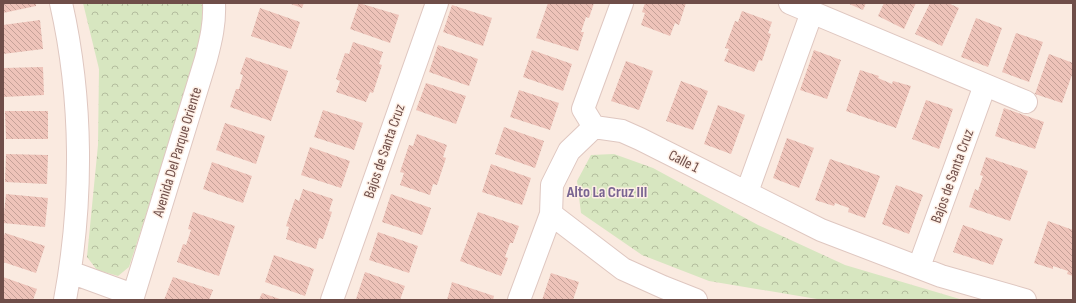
<svg xmlns="http://www.w3.org/2000/svg" width="1076" height="303" font-family="'Sofia Sans Condensed',sans-serif">
  <style>
    .park { fill: url(#park-crowns) }
    .building { fill: url(#building-back-hatch) }
    .lines { fill: none; stroke-linecap: round; stroke-linejoin: round }
    .minor-casing { stroke: #dfc7c0; stroke-width: 24 }
    .minor { stroke: #fff; stroke-width: 22 }
    .labels { text-anchor: middle; stroke-width: 3; stroke-linejoin: round; paint-order: stroke }
    .street-label { font-size: 15px; fill: #6f4e49; stroke: #feefe5 }
    .neighbourhood-label { font-size: 16px; font-weight: bold; fill: #796592; stroke: #feefe5 }
  </style>
  <defs>
    <pattern id="park-crowns" width="20" height="18" patternUnits="userSpaceOnUse"><rect width="20" height="18" fill="#d7e6c0"/><path d="M2 6a3 3 0 1 1 6 0M12 15a3 3 0 1 1 6 0" fill="none" stroke="#b3bd9e"/></pattern>
    <pattern id="building-back-hatch" width="6" height="6" patternUnits="userSpaceOnUse"><rect width="6" height="6" fill="#eec3b9"/><path d="M-1 5l2 2M0 0l6 6M5-1l2 2" fill="none" stroke="#c5a198"/></pattern>
  </defs>
  <rect width="100%" height="100%" fill="#faeae0"/>
  <!-- park -->
  <path class="park" d="M 83,3 L 204,3 L 200,50 L 129,267 L 118,276 L 97,270 L 87,257 L 98,145 L 99,69 Z
    M 614,154 L 653,168 L 758,225 L 845,265 L 963,300 L 823,300 L 709,281 L 642,255 L 581,213 L 577,181 L 591,155 Z"/>
  <!-- building -->
  <path class="building" d="M 3,3 L 36,3 L 36,6 L 3,13 Z
    M 288,3 L 304,3 L 302,8 Z
    M 359,3 L 399,15 L 390,43 L 350,29 Z
    M 548,3 L 594,3 L 589,18 L 586,17 L 581,32 L 584,32 L 578,51 L 536,38 Z
    M 645,3 L 686,3 L 679,25 L 675,23 L 670,36 L 641,25 L 645,13 L 642,12 Z
    M 847,3 L 866,3 L 863,10 Z
    M 884,3 L 916,3 L 904,29 L 878,16 Z
    M 930,3 L 948,3 L 959,8 L 942,46 L 915,34 Z
    M 452,5 L 492,18 L 483,46 L 443,32 Z
    M 260,8 L 300,22 L 291,49 L 251,36 Z
    M 742,11 L 772,22 L 768,33 L 771,34 L 762,61 L 759,60 L 754,72 L 724,61 L 729,49 L 725,48 L 735,21 L 738,22 Z
    M 976,18 L 1002,28 L 988,67 L 961,57 Z
    M 40,20 L 43,49 L 3,54 L 3,25 Z
    M 1016,33 L 1043,42 L 1029,82 L 1002,72 Z
    M 353,42 L 383,52 L 379,64 L 382,65 L 373,93 L 370,92 L 366,102 L 336,92 L 340,81 L 336,79 L 345,53 L 349,54 Z
    M 438,45 L 478,59 L 469,86 L 429,72 Z
    M 532,50 L 572,64 L 563,91 L 523,77 Z
    M 814,50 L 841,60 L 827,99 L 800,90 Z
    M 1049,54 L 1073,63 L 1073,72 L 1062,103 L 1035,94 Z
    M 246,57 L 288,71 L 271,121 L 230,107 L 236,89 L 239,89 L 243,75 L 240,74 Z
    M 626,61 L 653,71 L 639,110 L 611,101 Z
    M 43,67 L 44,95 L 3,97 L 3,68 Z
    M 860,70 L 879,76 L 878,78 L 892,84 L 893,81 L 911,86 L 896,128 L 846,111 Z
    M 681,81 L 708,91 L 693,130 L 666,121 Z
    M 426,83 L 466,96 L 456,124 L 416,110 Z
    M 519,90 L 559,103 L 550,130 L 510,117 Z
    M 926,100 L 953,109 L 939,149 L 912,139 Z
    M 718,105 L 745,115 L 731,154 L 704,144 Z
    M 1004,108 L 1044,122 L 1035,149 L 995,136 Z
    M 323,110 L 363,123 L 354,150 L 314,137 Z
    M 5,111 L 48,111 L 48,139 L 6,139 Z
    M 225,123 L 265,136 L 256,164 L 216,150 Z
    M 504,127 L 544,141 L 535,168 L 495,154 Z
    M 417,134 L 447,145 L 443,157 L 446,158 L 437,185 L 433,184 L 430,195 L 400,185 L 404,173 L 400,172 L 409,145 L 413,146 Z
    M 787,138 L 814,148 L 799,188 L 773,178 Z
    M 310,147 L 350,161 L 341,188 L 301,175 Z
    M 6,154 L 48,155 L 47,184 L 5,182 Z
    M 986,157 L 1028,171 L 1010,221 L 969,207 L 975,189 L 978,191 L 983,176 L 980,175 Z
    M 830,159 L 880,176 L 865,218 L 848,212 L 849,208 L 835,203 L 834,206 L 815,200 Z
    M 212,162 L 252,176 L 243,203 L 203,189 Z
    M 491,164 L 531,178 L 522,205 L 482,192 Z
    M 896,185 L 923,195 L 909,234 L 882,224 Z
    M 303,189 L 333,199 L 329,211 L 332,212 L 323,239 L 319,238 L 316,249 L 286,239 L 289,227 L 286,226 L 295,199 L 299,201 Z
    M 6,194 L 48,198 L 45,227 L 3,223 Z
    M 391,194 L 431,208 L 422,235 L 382,222 Z
    M 193,212 L 235,226 L 219,276 L 177,262 L 183,244 L 186,245 L 191,230 L 188,229 Z
    M 478,212 L 519,226 L 513,243 L 510,243 L 505,257 L 508,258 L 501,276 L 460,261 Z
    M 1048,221 L 1073,230 L 1073,276 L 1067,274 L 1068,271 L 1053,266 L 1053,269 L 1034,263 Z
    M 963,225 L 1003,239 L 993,265 L 953,252 Z
    M 378,232 L 418,246 L 409,273 L 369,260 Z
    M 5,233 L 45,246 L 36,273 L 3,262 L 3,239 Z
    M 274,255 L 314,269 L 305,296 L 265,282 Z
    M 365,272 L 405,286 L 400,300 L 356,299 Z
    M 551,273 L 579,282 L 573,300 L 542,300 Z
    M 3,277 L 37,289 L 33,300 L 3,300 Z
    M 173,277 L 213,290 L 209,300 L 164,300 Z
    M 452,282 L 494,296 L 493,300 L 447,300 Z
    M 262,293 L 283,300 L 259,300 Z"/>
  <g class="lines">
    <defs>
      <path id="minor" d="M 61,3 C 83,100 83,203 65,300
        M 790,3 L 1026,102
        M 594,127 L 622,131 L 640,139 L 821,230 L 941,276 L 1025,300
        M 594,127 L 583,109 L 622,3
        M 747,192 L 812,12
        M 551,214 L 623,269 L 663,287 L 696,300
        M 919,267 L 985,85
        M 70,272 L 133,295
        M 132,300 L 206,59 C 211,40 215,23 214,3
        M 332,300 L 437,3
        M 519,300 L 551,214 L 552,185 L 569,151 L 594,127"/>
    </defs>
    <!-- minor casing -->
    <use href="#minor" class="minor-casing"/>
    <!-- minor -->
    <use href="#minor" class="minor"/>
  </g>
  <g class="labels">
    <!-- street labels -->
    <g class="street-label">
      <text transform="translate(384 151) rotate(-71)" y="5">Bajos de Santa Cruz</text>
      <text transform="translate(177 152) rotate(-73)" y="5">Avenida Del Parque Oriente</text>
      <text transform="translate(684 161) rotate(27)" y="5">Calle 1</text>
      <text transform="translate(952 176) rotate(-70)" y="5">Bajos de Santa Cruz</text>
    </g>
    <!-- neighbourhood labels -->
    <g class="neighbourhood-label">
      <text x="607" y="197">Alto La Cruz III</text>
    </g>
  </g>
  <!-- border -->
  <rect width="1076" height="303" fill="none" stroke="#6f4e49" stroke-width="8"/>
</svg>
